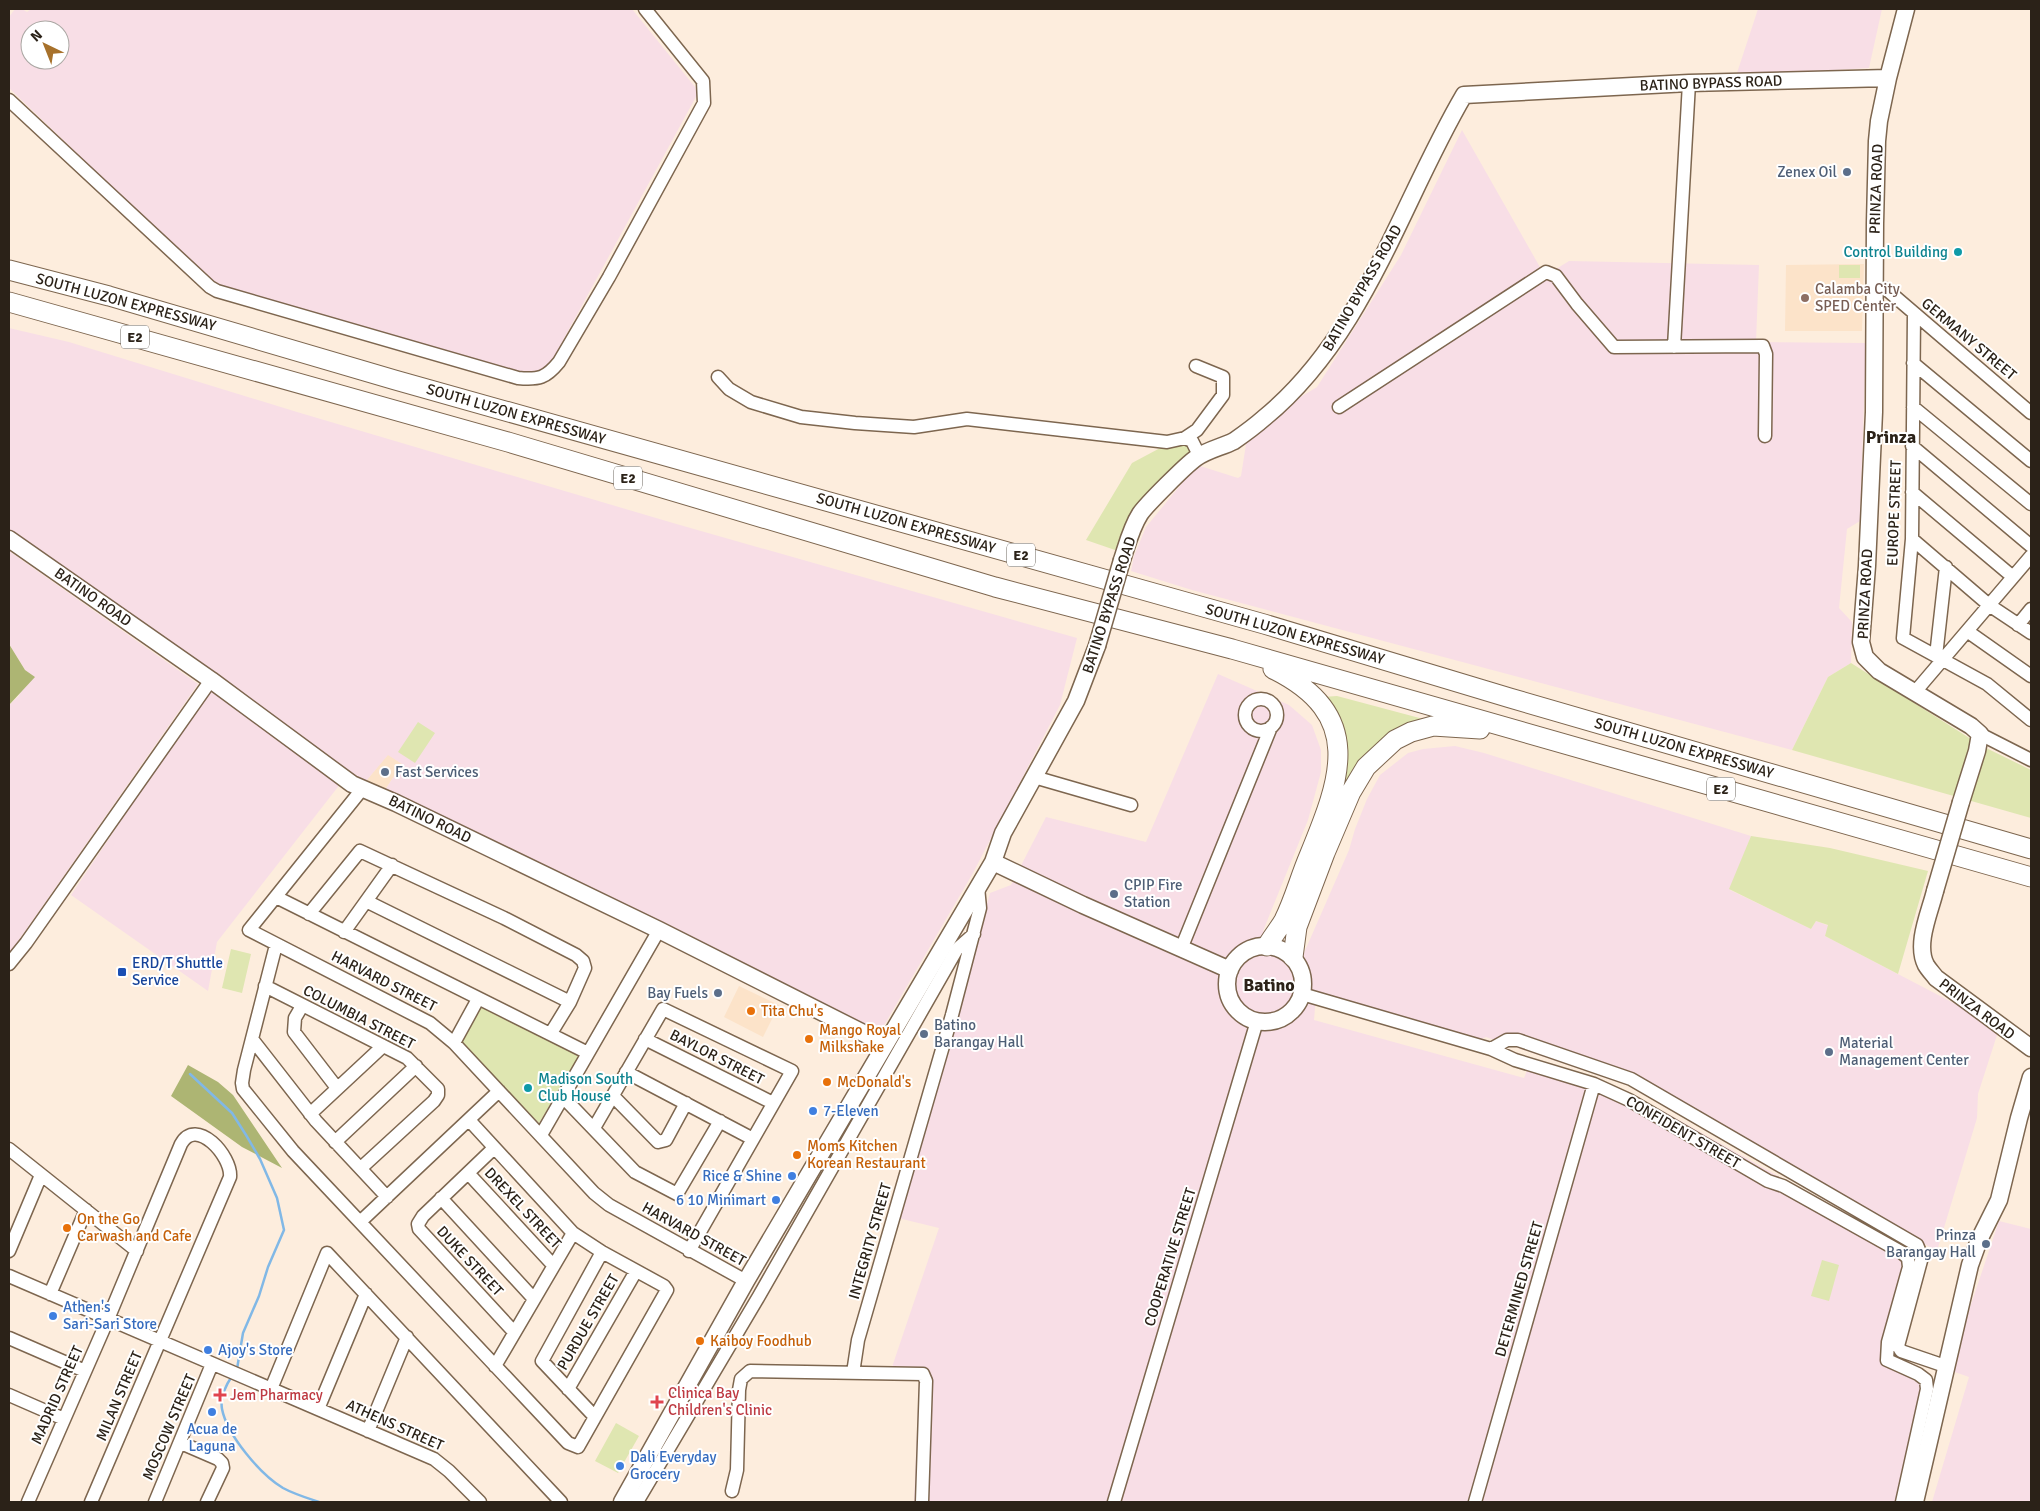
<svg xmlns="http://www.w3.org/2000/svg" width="2040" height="1511" font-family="Signika,sans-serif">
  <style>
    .built { fill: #fce3c9 }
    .industrial { fill: #f8dee6; fill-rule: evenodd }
    .green { fill: #dfe6b1 }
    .forest { fill: #adb573 }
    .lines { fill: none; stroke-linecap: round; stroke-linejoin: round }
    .stream { stroke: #81b8e6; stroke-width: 2.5 }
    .minor-casing { stroke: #7d664f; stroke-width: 15 }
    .major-casing { stroke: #7d664f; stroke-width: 19 }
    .highway-casing { stroke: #7d664f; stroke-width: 21 }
    .minor { stroke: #fff; stroke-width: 12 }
    .major { stroke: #fff; stroke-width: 16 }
    .highway { stroke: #fff; stroke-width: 19 }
    .major-bridge-casing { stroke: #7d664f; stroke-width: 19; stroke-linecap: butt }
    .major-bridge { stroke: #fff; stroke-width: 16 }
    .service-dot { fill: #5c6f8a; stroke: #fff; stroke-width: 2 }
    .culture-dot { fill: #0f9aa8; stroke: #fff; stroke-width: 2 }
    .education-dot { fill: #8d6e63; stroke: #fff; stroke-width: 2 }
    .transit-dot { fill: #1a4fb4; stroke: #fff; stroke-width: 2 }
    .food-dot { fill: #e8710a; stroke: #fff; stroke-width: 2 }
    .shop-dot { fill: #3f7fe0; stroke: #fff; stroke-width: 2 }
    .health-dot { fill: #e0444e; stroke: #fff; stroke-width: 2 }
    .labels { text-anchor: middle; stroke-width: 4; stroke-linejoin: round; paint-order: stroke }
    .shield { fill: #fff; stroke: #6b645d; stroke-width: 1 }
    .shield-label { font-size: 14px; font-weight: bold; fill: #2b2218 }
    .street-label { font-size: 15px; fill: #2b2218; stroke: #fff }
    .service-label { font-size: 15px; fill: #4e5e75; stroke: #fff; text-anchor: start }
    .culture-label { font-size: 15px; fill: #0d838f; stroke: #fff; text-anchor: end }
    .education-label { font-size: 15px; fill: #785e54; stroke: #fff; text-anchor: start }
    .transit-label { font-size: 15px; fill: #164399; stroke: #fff; text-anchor: start }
    .food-label { font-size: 15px; fill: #c56008; stroke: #fff; text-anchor: start }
    .shop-label { font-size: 15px; fill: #366cbe; stroke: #fff; text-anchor: start }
    .health-label { font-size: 15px; fill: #be3a42; stroke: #fff; text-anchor: start }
    .quarter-label { font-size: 18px; font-weight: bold; fill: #2b2218; stroke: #fff }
  </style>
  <rect width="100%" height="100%" fill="#fdeddd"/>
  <!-- built -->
  <path class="built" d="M 1864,264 L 1862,331 L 1785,331 L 1786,265 Z
    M 388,754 L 402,764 L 385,790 L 366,781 Z
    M 739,986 L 779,1005 L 763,1037 L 724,1017 Z"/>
  <!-- industrial -->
  <path class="industrial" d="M 15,9 L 22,9 L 27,12 L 31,9 L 632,9 L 695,87 L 697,95 L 550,364 L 542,371 L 532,374 L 515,373 L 215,286 L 9,88 L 9,17 ZM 30,30 L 60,30 L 60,60 L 30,60 Z
    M 1758,9 L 1882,9 L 1869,68 L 1736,76 Z
    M 1462,130 L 1545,276 L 1569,261 L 1759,265 L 1756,342 L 1866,343 L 1860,521 L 1847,529 L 1839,608 L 1852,622 L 1851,663 L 1828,677 L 1792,750 L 1192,590 L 1131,571 L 1134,556 L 1146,527 L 1197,465 L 1238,478 L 1241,476 L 1247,438 L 1274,413 L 1317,387 L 1401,255 Z
    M 9,328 L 69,342 L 297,412 L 673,523 L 1077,638 L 1060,705 L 973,873 L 879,1034 L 385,790 L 402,764 L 388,755 L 366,781 L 350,774 L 9,534 Z
    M 9,551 L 198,684 L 9,954 L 9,705 L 19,696 L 25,670 L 9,644 Z
    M 1218,674 L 1289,705 L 1312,725 L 1321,750 L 1321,772 L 1308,820 L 1263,931 L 1304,953 L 1349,850 L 1355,829 L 1367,799 L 1380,775 L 1408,753 L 1423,749 L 1455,746 L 1484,753 L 1751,836 L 1730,890 L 1811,929 L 1816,921 L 1829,926 L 1825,936 L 1967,1010 L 1997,1035 L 1978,1094 L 1977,1118 L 1937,1251 L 1665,1098 L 1486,1037 L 1471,1044 L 1316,996 L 1314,1020 L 1524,1078 L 1531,1060 L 1663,1111 L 1783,1179 L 1906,1245 L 1917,1253 L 1892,1347 L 1898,1360 L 1933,1381 L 1907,1502 L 914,1502 L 919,1382 L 925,1372 L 892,1367 L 939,1228 L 898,1218 L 990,893 L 1011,885 L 1046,817 L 1146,842 Z
    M 209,690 L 341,783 L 217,942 L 208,991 L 71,895 Z
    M 1999,1221 L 2031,1229 L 2031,1502 L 1932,1502 L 1969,1377 L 1949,1370 Z"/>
  <!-- green -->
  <path class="green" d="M 1839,265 L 1860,265 L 1860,278 L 1839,278 Z
    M 1192,431 L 1201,456 L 1137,506 L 1115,550 L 1086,540 L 1132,463 Z
    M 1851,663 L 1982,746 L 2031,770 L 2031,818 L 1792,750 L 1828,677 Z
    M 1337,696 L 1427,720 L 1350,783 L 1343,785 C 1355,748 1344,727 1323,697 Z
    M 418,722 L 435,733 L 415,763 L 398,752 Z
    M 1751,836 L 1830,848 L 1928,871 L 1898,974 L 1825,936 L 1828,925 L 1816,921 L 1811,929 L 1729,889 Z
    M 231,949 L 251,954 L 242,993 L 222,988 Z
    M 482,1005 L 576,1051 L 578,1058 L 539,1123 L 461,1042 Z
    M 1822,1260 L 1839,1265 L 1829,1301 L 1811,1296 Z
    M 616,1423 L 639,1436 L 618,1473 L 595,1461 Z"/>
  <!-- forest -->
  <path class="forest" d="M 9,644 L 25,670 L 35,677 L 9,705 Z
    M 188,1065 L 218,1082 L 233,1095 L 282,1168 L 242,1147 L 171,1096 Z"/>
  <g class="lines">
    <!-- stream -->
    <path class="stream" d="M 190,1074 L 232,1113 L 246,1135 L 260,1159 L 277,1198 L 284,1230 L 268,1267 L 259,1296 L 243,1333 L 237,1369
      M 232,1376 C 226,1385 220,1398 222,1409 C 227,1435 260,1474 283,1488 C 294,1494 307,1498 319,1502"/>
    <defs>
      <path id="minor" d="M 9,100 L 210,287 L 217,291 L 518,378 C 539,380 546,378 559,362 L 609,277 L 704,103 L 703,81 L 645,9
        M 1886,289 L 2031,413
        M 1914,313 L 1912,539 L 1903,638 L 1987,684 L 2031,720
        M 1674,347 L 1689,83
        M 1913,363 L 2031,461
        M 718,377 L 729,389 L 751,402 L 801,417 L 855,423 L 914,427 L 967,419 L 1167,442 L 1185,438 L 1192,441 L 1197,451 L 1196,458
        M 1339,407 L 1546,272 L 1556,276 L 1577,304 L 1614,347 L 1763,346 L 1766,354 L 1765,436
        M 1913,407 L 2031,504
        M 1185,438 L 1197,430 L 1223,395 L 1223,377 L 1196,366
        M 1912,446 L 2031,546
        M 1912,492 L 2013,577
        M 1912,539 L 1989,605 L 2031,633
        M 2018,625 L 2031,609
        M 1967,631 L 2031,676
        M 1936,656 L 1946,567
        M 1915,692 L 2031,556
        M1245 715a16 16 0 1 1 32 0a16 16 0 1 1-32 0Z
        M 1980,734 L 2031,760
        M 1034,777 L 1131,805
        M 363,788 L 249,930 L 430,1023 L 454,1043 L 594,1193 L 609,1205 L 746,1281
        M 276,897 L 588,1053
        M 368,902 L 570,1002
        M 309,914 L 360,851 L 504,918 L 576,955 L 583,961 L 585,968 L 570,1002 L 551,1033
        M 344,932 L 392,865
        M 276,945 L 244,1070 L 242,1083 L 243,1089 L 293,1151 L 568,1443 L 578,1447 L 667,1290 L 664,1286 L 602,1252 L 573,1233 L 469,1120
        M 1181,949 L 1271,727
        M 9,964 L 26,943 L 211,680
        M 265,986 L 407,1058 L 438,1089 L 438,1095 L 434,1101 L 361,1168
        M 1302,994 L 1491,1049 L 1515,1060 L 1594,1084 L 1629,1100 L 1768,1181 L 1783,1186 L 1901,1252 L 1908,1258 L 1909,1267 L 1888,1342 L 1887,1360 L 1918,1374 L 1926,1380 L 1927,1389 L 1902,1502
        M 302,1006 L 295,1018 L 294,1032 L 337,1088
        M 252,1039 L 316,1121 L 387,1197
        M 645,1039 L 773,1103
        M 454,1043 L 478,999
        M 1491,1049 L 1507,1040 L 1518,1040 L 1631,1079 L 1917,1245 L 1922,1257 L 1898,1346 L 1901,1351 L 1945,1366
        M 626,1072 L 753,1139
        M 613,1096 L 658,1142 L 666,1140 L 686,1103
        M 563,1097 L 635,1172 L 677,1194 L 720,1121
        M 310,1114 L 383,1046
        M 594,1128 L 663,1009 L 792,1071 L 689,1251
        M 541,1135 L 659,930
        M 335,1142 L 416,1066
        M 494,1148 L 423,1216 L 418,1224 L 419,1229 L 514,1332
        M 9,1149 L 137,1251
        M 468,1173 L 553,1265
        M 441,1198 L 534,1299
        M 360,1222 L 499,1091
        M 9,1251 L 41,1175
        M 9,1276 L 434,1459 L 449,1471 L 480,1502
        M 50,1294 L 86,1210
        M 9,1338 L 85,1371
        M 495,1366 L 573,1233
        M 853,1373 L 858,1340 L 952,1015 L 980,908 L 978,887
        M 271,1389 L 327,1253 L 561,1502
        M 568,1389 L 636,1271
        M 9,1395 L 64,1419
        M 318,1409 L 366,1294
        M 595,1417 L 542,1361 L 602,1252
        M 368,1431 L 407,1337
        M 181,1443 L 218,1459 L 222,1463 L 223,1468 L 207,1502
        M 732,1491 L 737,1470 L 739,1390 L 741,1379 L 750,1371 L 923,1374 L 926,1381 L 922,1502
        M 28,1502 L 108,1319 L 181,1144 C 196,1116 232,1156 230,1177 L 91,1502
        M 155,1502 L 212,1364
        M 637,1502 L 759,1296 L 957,949 L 974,934
        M 1114,1502 L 1257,1021
        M 1475,1502 L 1594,1084"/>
      <path id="major" d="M 1906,9 L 1888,78 L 1879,121 L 1877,141 L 1875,223 L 1874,412 L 1867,566 L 1861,642 L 1865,657 L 1879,671 L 1971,726 L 1980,734 L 1977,751 L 1961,802
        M 9,539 L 211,680 L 352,784 L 396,803 L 659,930 L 885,1044
        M 1122,560 C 1127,545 1131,528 1140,514 C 1146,505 1186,465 1196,458 C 1207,450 1222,447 1234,441 C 1244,434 1255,426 1264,418 C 1365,335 1400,204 1464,95 L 1689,83 L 1888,78
        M 993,862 L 1083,905 L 1230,970
        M 1935,891 C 1930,912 1915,944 1926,965 C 1929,970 1933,974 1936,978 L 2031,1048
        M1227 984a38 38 0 1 1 76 0a38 38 0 1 1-76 0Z
        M 622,1502 L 746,1281 L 993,862 L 1003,833 L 1076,701 L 1097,646
        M 1915,1502 L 1970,1265 L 1979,1240 L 1999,1200 L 2019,1118 L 2031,1077"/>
      <path id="highway" d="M 9,270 L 109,296 L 395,380 L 1264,624 L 1510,698 L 2031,849
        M 9,302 L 508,442 L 995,587 L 1232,649 L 2031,877
        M 1267,946 C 1272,937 1279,929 1284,920 C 1294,900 1300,877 1309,856 C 1341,778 1366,715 1273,669
        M 1293,957 L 1297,927 L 1325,853 L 1351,792 L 1366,767 L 1395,740 L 1411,732 L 1433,726 L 1480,729"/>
    </defs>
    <!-- minor casing -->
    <use href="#minor" class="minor-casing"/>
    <!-- major casing -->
    <use href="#major" class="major-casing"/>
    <!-- highway casing -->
    <use href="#highway" class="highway-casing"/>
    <!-- minor -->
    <use href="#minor" class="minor"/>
    <!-- major -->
    <use href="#major" class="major"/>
    <!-- highway -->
    <use href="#highway" class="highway"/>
    <defs>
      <path id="major-bridge" d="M 1097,646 L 1122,560
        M 1935,891 L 1961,802"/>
    </defs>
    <!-- major-bridge casing -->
    <use href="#major-bridge" class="major-bridge-casing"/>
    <!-- major-bridge -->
    <use href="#major-bridge" class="major-bridge"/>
  </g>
  <!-- markers -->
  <g class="service-dot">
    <circle cx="1847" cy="172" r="5"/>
    <circle cx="385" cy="772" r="5"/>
    <circle cx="1114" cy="894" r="5"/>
    <circle cx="718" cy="993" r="5"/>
    <circle cx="924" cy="1034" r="5"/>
    <circle cx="1829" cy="1052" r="5"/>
    <circle cx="1986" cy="1244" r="5"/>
  </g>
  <g class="culture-dot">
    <circle cx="1958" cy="252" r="5"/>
    <circle cx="528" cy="1088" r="5"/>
  </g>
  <circle class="education-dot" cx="1805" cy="298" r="5"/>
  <rect class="transit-dot" x="117" y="967" width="10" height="10" rx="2.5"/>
  <g class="food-dot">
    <circle cx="751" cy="1011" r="5"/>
    <circle cx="809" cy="1039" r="5"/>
    <circle cx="827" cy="1082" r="5"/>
    <circle cx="797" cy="1155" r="5"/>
    <circle cx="67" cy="1228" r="5"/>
    <circle cx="700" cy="1341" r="5"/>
  </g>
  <g class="shop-dot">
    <circle cx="813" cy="1111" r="5"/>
    <circle cx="792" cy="1176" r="5"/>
    <circle cx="776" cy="1200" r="5"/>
    <circle cx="53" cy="1316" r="5"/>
    <circle cx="208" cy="1350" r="5"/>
    <circle cx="212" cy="1412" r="5"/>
    <circle cx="620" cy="1466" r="5"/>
  </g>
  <g class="health-dot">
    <path d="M217.5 1387.5h5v5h5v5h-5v5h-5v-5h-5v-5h5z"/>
    <path d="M654.5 1394.5h5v5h5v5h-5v5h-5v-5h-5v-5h5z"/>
  </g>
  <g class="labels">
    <!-- shield labels -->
    <g class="shield">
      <rect x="121" y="325.5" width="28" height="23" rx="4"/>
      <rect x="614" y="466.5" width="28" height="23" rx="4"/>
      <rect x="1007" y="543.5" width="28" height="23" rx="4"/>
      <rect x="1707" y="777.5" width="28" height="23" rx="4"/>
    </g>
    <g class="shield-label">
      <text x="135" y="342">E2</text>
      <text x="628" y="483">E2</text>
      <text x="1021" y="560">E2</text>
      <text x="1721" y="794">E2</text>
    </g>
    <!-- street labels -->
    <g class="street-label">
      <text transform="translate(1711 83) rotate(-2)" y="5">BATINO BYPASS ROAD</text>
      <text transform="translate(1876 189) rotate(-88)" y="5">PRINZA ROAD</text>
      <text transform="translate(1362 288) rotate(-60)" y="5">BATINO BYPASS ROAD</text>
      <text transform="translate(126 302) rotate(15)" y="5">SOUTH LUZON EXPRESSWAY</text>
      <text transform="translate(1969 339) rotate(40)" y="5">GERMANY STREET</text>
      <text transform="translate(516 414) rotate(16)" y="5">SOUTH LUZON EXPRESSWAY</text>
      <text transform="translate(1894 513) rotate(-88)" y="5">EUROPE STREET</text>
      <text transform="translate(906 523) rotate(16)" y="5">SOUTH LUZON EXPRESSWAY</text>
      <text transform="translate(1865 594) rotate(-87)" y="5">PRINZA ROAD</text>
      <text transform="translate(93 597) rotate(35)" y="5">BATINO ROAD</text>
      <text transform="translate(1109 605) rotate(-72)" y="5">BATINO BYPASS ROAD</text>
      <text transform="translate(1295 634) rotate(16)" y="5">SOUTH LUZON EXPRESSWAY</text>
      <text transform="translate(1684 748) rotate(16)" y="5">SOUTH LUZON EXPRESSWAY</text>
      <text transform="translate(430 819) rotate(26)" y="5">BATINO ROAD</text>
      <text transform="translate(384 981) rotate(27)" y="5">HARVARD STREET</text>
      <text transform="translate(1977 1009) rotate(37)" y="5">PRINZA ROAD</text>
      <text transform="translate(359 1017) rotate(27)" y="5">COLUMBIA STREET</text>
      <text transform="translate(717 1057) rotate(27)" y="5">BAYLOR STREET</text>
      <text transform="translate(1683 1132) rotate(30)" y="5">CONFIDENT STREET</text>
      <text transform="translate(523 1208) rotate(47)" y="5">DREXEL STREET</text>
      <text transform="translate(694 1234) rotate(29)" y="5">HARVARD STREET</text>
      <text transform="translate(870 1241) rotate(-74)" y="5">INTEGRITY STREET</text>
      <text transform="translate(1170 1257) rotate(-73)" y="5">COOPERATIVE STREET</text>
      <text transform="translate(470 1261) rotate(47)" y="5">DUKE STREET</text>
      <text transform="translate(1519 1289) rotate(-74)" y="5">DETERMINED STREET</text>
      <text transform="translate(588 1322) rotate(-60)" y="5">PURDUE STREET</text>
      <text transform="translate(57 1395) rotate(-66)" y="5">MADRID STREET</text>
      <text transform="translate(119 1396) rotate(-67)" y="5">MILAN STREET</text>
      <text transform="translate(395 1425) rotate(24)" y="5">ATHENS STREET</text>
      <text transform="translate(169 1427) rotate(-67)" y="5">MOSCOW STREET</text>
    </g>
    <!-- service labels -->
    <g class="service-label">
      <text x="1837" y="177" text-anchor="end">Zenex Oil</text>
      <text x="395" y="777">Fast Services</text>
      <text x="1124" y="890">CPIP Fire<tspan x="1124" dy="17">Station</tspan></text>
      <text x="708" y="998" text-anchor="end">Bay Fuels</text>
      <text x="934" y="1030">Batino<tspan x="934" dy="17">Barangay Hall</tspan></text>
      <text x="1839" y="1048">Material<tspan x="1839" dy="17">Management Center</tspan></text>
      <text x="1976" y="1240" text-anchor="end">Prinza<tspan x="1976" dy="17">Barangay Hall</tspan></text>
    </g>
    <!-- culture labels -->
    <g class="culture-label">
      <text x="1948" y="257">Control Building</text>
      <text x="538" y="1084" text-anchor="start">Madison South<tspan x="538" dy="17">Club House</tspan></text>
    </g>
    <!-- education labels -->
    <g class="education-label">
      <text x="1815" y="294">Calamba City<tspan x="1815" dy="17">SPED Center</tspan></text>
    </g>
    <!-- transit labels -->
    <g class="transit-label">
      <text x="132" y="968">ERD/T Shuttle<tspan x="132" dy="17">Service</tspan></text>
    </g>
    <!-- food labels -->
    <g class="food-label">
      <text x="761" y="1016">Tita Chu's</text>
      <text x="819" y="1035">Mango Royal<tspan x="819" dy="17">Milkshake</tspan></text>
      <text x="837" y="1087">McDonald's</text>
      <text x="807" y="1151">Moms Kitchen<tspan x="807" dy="17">Korean Restaurant</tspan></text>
      <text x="77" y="1224">On the Go<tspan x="77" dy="17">Carwash and Cafe</tspan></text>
      <text x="710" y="1346">Kaiboy Foodhub</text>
    </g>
    <!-- shop labels -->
    <g class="shop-label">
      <text x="823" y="1116">7-Eleven</text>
      <text x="782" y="1181" text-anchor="end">Rice &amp; Shine</text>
      <text x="766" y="1205" text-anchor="end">6 10 Minimart</text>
      <text x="63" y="1312">Athen's<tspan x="63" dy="17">Sari-Sari Store</tspan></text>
      <text x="218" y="1355">Ajoy's Store</text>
      <text x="212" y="1434" text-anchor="middle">Acua de<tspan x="212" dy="17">Laguna</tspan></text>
      <text x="630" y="1462">Dali Everyday<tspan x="630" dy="17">Grocery</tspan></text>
    </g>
    <!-- health labels -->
    <g class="health-label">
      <text x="668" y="1398">Clinica Bay<tspan x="668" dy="17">Children's Clinic</tspan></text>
      <text x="230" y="1400">Jem Pharmacy</text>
    </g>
    <!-- quarter labels -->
    <g class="quarter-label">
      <text x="1891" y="443">Prinza</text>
      <text x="1269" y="991">Batino</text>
    </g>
  </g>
  <!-- border -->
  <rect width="2040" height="1511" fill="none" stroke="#2b2218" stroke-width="20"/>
  <!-- north arrow -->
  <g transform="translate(45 45) rotate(317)"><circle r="24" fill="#ffffff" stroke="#aaa7a3"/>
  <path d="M0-4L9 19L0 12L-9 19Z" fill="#a7712b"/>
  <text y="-8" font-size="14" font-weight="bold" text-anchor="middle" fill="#2b2218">N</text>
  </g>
</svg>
